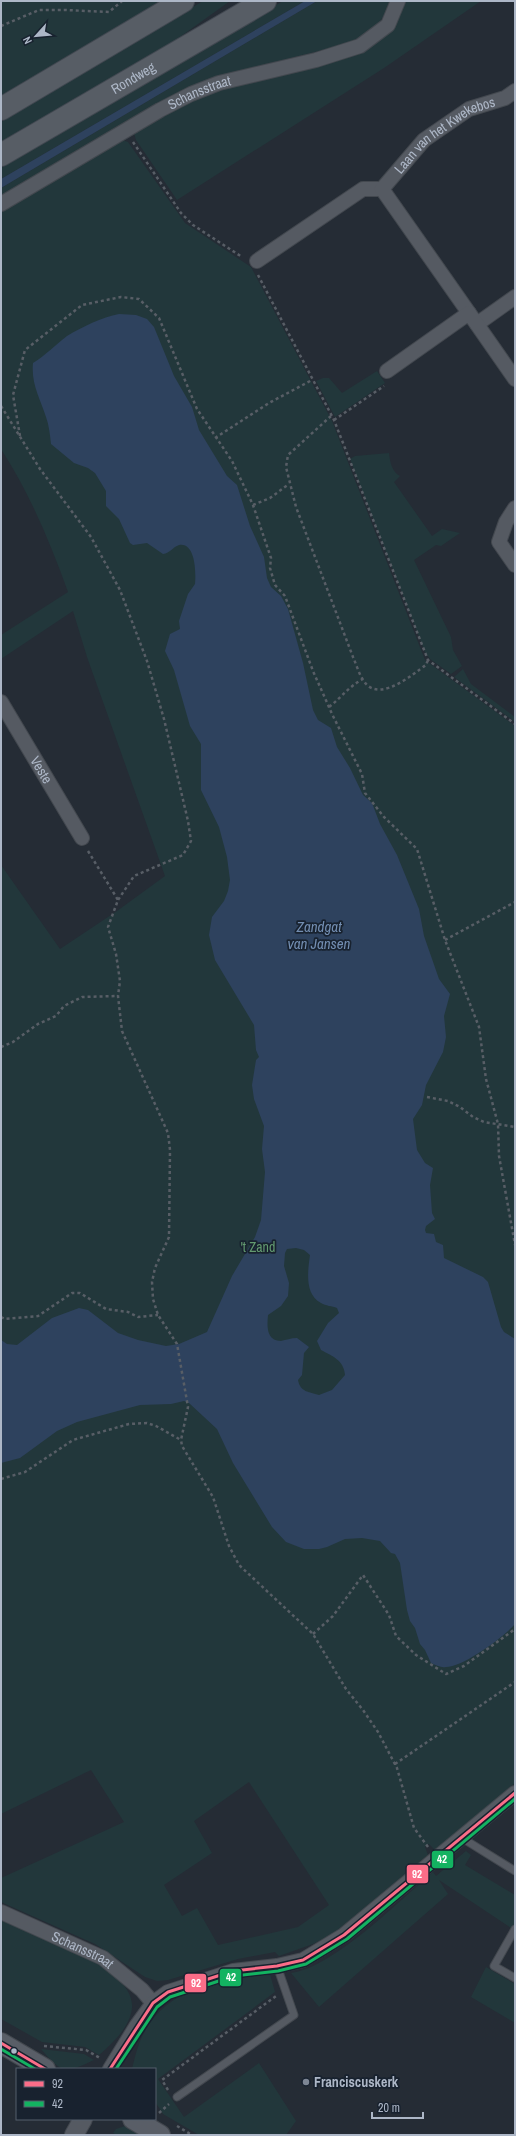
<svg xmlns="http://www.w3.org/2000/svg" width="516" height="2136" font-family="'Archivo Narrow',sans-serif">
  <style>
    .green { fill: #22373b; fill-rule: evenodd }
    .water { fill: #2e425e; fill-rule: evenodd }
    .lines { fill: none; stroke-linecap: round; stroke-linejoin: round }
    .service-casing { stroke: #43484f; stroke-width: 9 }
    .minor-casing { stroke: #43484f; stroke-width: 16 }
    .tertiary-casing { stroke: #43484f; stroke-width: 20 }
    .secondary-casing { stroke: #43484f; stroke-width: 22 }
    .primary-casing { stroke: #424851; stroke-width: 24 }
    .path { stroke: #585e66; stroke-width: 2.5; stroke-dasharray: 3 3; stroke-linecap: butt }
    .service { stroke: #555a62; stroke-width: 7 }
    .minor { stroke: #555a62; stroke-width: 14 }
    .tertiary { stroke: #555a62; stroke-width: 18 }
    .secondary { stroke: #595e67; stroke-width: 20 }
    .primary { stroke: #575d65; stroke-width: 22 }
    .bus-1-casing { stroke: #18222f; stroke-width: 6 }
    .bus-2-casing { stroke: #18222f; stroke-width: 6 }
    .bus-1 { stroke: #fb6d88; stroke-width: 3 }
    .bus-2 { stroke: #13b361; stroke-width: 3 }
    .bus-dot { fill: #adb7c7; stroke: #18222f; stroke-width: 1.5 }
    .poi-dot { fill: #7d8694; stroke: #18222f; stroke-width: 1.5 }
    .labels { text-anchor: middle; stroke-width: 3.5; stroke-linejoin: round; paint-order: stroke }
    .street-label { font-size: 14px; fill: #adb7c7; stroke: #18222f }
    .park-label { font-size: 14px; fill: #639a70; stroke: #18222f }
    .poi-label { font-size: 14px; font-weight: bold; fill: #adb7c7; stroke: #18222f; text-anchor: start }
    .water-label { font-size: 15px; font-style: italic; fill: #738eb2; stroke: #18222f }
    .line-badge { stroke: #18222f; stroke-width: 1.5 }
    .badge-label { font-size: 11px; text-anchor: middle; font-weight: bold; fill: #fff }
  </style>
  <rect width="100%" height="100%" fill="#252c35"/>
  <!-- green -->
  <path class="green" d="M 1,1 L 159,1 L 135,19 L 1,97 Z
    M 203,1 L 230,1 L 159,52 L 1,143 L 1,122 Z
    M 283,1 L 305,1 L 1,179 L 1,168 Z
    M 317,1 L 391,1 C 383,25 365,37 342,45 C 281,61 220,73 164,100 L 1,196 L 1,188 Z
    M 404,1 L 481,1 L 384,68 L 177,200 L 136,140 L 134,133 L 184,104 L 219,90 L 363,52 C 383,41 400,24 404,1 Z
    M 122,140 L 128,142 L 185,223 L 251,267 L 332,421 L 425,660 L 515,726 L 515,1783 L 435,1850 L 429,1844 L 425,1847 L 428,1855 L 333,1934 L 313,1944 L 279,1956 L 275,1952 L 238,1959 L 168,1980 L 157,1981 L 145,1977 L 95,1944 L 1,1902 L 1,1878 L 124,1822 L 91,1770 L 1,1814 L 1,865 L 60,949 L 117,911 L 165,876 L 87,657 L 73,611 L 1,659 L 1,635 L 68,592 C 50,542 30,494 1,449 L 1,212 ZM 249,1782 L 329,1905 L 298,1927 L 218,1945 L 197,1908 L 182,1916 L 164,1885 L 212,1853 L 194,1821 Z
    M 377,371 L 385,383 L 335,417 L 316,381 L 323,378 L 329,378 L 342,393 Z
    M 389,453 C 390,462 392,472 400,476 L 394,482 L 432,536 L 442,529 L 460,533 L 441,546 L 436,545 L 414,560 L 451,637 L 453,650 L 462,666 L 451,674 L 430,659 L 425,652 L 350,459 L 355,456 Z
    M 463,669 L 471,684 L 515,717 L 515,722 L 454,677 Z
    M 466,1851 L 471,1855 L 465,1865 L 515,1895 L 515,1924 L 511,1928 L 439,1880 L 448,1894 L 319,2007 L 291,1973 C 334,1967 399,1901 433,1872 L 436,1876 Z
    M 1,1919 C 32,1932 136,1966 132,2008 C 130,2027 113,2043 99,2055 L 85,2047 L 42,2042 L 1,2019 Z
    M 486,1967 L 515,1984 L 515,2023 L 471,1997 Z
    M 270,1974 L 275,1992 L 158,2079 L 184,2117 L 259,2063 L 296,2121 L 286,2135 L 199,2135 L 163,2114 L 160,2109 L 155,2102 L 155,2069 L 132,2069 C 135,2057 138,2043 145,2031 C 171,1985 222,1981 270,1974 Z
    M 41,2049 L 84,2054 L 94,2060 C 65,2074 61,2073 41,2049 Z
    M 125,2126 L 138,2133 L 137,2135 L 117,2135 L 113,2133 L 116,2129 Z"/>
  <!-- water -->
  <path class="water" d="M 305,1 L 317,1 L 1,188 L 1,179 Z
    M 119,314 L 136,315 L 147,319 L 154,327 L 174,376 L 192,407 L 199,430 L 227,476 L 237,485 L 250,526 L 264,557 L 267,578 L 271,587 L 281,596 L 288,609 L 303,663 L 313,710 L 318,720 L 331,728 L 337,747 L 350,768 L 363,795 L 372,803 L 380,824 L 397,855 L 419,909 L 424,936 L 439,979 L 450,994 L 444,1016 L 446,1037 L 443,1052 L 426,1085 L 422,1105 L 413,1119 L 417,1150 L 425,1163 L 433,1168 L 430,1185 L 432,1213 L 435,1219 L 426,1226 L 425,1230 L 426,1233 L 434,1234 L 436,1242 L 443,1245 L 444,1258 L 483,1277 L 488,1282 L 501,1327 L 504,1332 L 515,1339 L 515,1624 C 504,1637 463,1667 446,1667 C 441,1668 436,1665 431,1663 L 425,1650 L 420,1644 L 415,1628 L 410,1621 L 407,1610 L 400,1563 L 395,1554 L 391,1553 L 380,1541 L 362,1538 L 345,1539 L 327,1547 L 319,1549 L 304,1549 L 286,1542 L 272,1527 L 233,1463 L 217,1429 L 189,1403 L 184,1401 L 171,1404 L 140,1405 L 77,1422 L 57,1431 L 20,1458 L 1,1463 L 1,1340 L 7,1344 L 17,1345 L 52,1318 L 79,1308 L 88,1310 L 118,1333 L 138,1340 L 166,1346 L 179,1344 L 207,1332 L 232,1276 L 255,1237 L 261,1220 L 265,1172 L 262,1149 L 264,1126 L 254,1099 L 252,1085 L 256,1060 L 259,1057 L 256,1050 L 254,1025 L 215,960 L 209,935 L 212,917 L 224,901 L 228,891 L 230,880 L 227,857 L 219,827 L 201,790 L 201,744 L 190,726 L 174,670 L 165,651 L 170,634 L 180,629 L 179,621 L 188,594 L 195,584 C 196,574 196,542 179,545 C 173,547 170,553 163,554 L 147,543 L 133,545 L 130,543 L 119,519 L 106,506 L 106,491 L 95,473 L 88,468 L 74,463 L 51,444 C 50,435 49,425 46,417 C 40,398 31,384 33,363 C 46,355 55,345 67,336 C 82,327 102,317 119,314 ZM 296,1248 L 304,1250 L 310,1255 C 308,1270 304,1294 321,1303 C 326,1306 332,1306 337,1308 L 339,1313 L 328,1323 L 317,1341 L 321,1350 C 332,1356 344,1360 345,1375 L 332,1390 L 319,1395 C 309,1392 300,1392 298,1380 L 302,1375 L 304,1353 L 309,1347 L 297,1338 C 291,1338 286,1340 281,1341 C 266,1341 267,1325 268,1315 L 281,1306 L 288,1296 L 289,1283 L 284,1266 L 285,1253 L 287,1249 Z"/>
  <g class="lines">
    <defs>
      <path id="service" d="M 462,1838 L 515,1871
        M 515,1929 L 494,1966 L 515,1978
        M 177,2097 L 294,2015 L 277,1966"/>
      <g id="minor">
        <path id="s1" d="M 1,204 L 160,110 L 191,94 L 219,83 L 316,60 L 360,46 L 388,25 L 398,1"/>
        <path d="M 257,261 L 363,189 L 382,189"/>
        <path id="s2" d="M 469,313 L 382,189 L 424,140 L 469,109 L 505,98 L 515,91"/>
        <path d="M 477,324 L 515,297"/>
        <path d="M 387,371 L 469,313 L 515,379"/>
        <path d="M 515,508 L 506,522 L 499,542 L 515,565"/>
        <path id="s3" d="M 1,702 L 82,838"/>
        <path id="s4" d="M 1,1912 L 103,1958 L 142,1990 L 153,2003"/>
        <path d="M 110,2069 L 137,2025 L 153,2003 L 168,1992 L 233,1971 L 277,1966 L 303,1960 L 344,1935 L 515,1793"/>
      </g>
      <path id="tertiary" d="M 74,2135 L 83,2119"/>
      <path id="secondary" d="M 1,2043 L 45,2069
        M 133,2119 L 160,2135"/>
      <g id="primary">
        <path d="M 1,109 L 183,1"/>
        <path id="s5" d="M 1,155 L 265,1"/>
      </g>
    </defs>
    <!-- service casing -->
    <use href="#service" class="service-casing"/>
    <!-- minor casing -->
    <use href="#minor" class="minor-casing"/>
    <!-- tertiary casing -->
    <use href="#tertiary" class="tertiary-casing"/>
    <!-- secondary casing -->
    <use href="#secondary" class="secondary-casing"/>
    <!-- primary casing -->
    <use href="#primary" class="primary-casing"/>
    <!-- path -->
    <path class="path" d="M 1,26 L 39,10 L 65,10 L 109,12 L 122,1
      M 133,142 L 181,213 L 193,225 L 242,257
      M 258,275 L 334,420 L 428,660 L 515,724
      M 1,406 L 40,469 L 91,537 L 120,590 L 147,661 L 164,719 L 188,821 L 191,841 L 183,855 L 134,876 L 118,900
      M 331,416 L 288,455 L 286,467 L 296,507 L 353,657 C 357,666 360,678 367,685 C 383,700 413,674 426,665 L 428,660
      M 334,420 L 384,386
      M 20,436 L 13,395 L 25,350 L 82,305 L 121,297 L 139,299 L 159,318 L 197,409 L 232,461 L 253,505 L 271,558 L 270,568 L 275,585 L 285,596 L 313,671 L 332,714 L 362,774 L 365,793 L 384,817 L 417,849 L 445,940 L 479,1027 L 486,1079 L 498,1124 L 499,1156 L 515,1245
      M 215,438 L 269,403 L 312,380
      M 253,505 L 270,498 L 289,484
      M 329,707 C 342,697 348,687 363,679
      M 88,851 L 118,900 L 108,927 L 116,954 L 120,981 L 118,996 L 122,1031 L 168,1133 L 170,1150 L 169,1237 L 155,1268 L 152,1282 L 153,1299 L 158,1315 L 177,1344 L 188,1407 L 181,1440 L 182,1446 L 213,1497 L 229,1546 L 239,1565 L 313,1634 L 346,1689 L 363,1710 L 378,1732 L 397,1768 L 414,1828 L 428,1847
      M 445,940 L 515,902
      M 1,1047 L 13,1042 L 38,1024 L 56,1016 L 64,1006 L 82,997 L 118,996
      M 427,1097 L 448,1101 L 460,1107 L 473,1117 L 484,1122 L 515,1127
      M 1,1317 L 5,1319 L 38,1316 L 72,1293 L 80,1293 L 106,1309 L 128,1312 L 138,1317 L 158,1315
      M 1,1479 L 25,1472 L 73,1440 L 129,1424 L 147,1423 L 156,1426 L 181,1440
      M 313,1634 L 333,1616 L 363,1575 L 389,1615 L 396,1636 L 416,1655 L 446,1674 L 464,1666 L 515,1629
      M 395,1764 L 515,1682
      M 44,2046 L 86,2050 L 100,2058
      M 168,2090 L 162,2080 L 276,1996
      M 159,2113 L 169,2104
      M 177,2126 L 192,2135"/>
    <!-- service -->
    <use href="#service" class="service"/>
    <!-- minor -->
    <use href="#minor" class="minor"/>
    <!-- tertiary -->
    <use href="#tertiary" class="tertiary"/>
    <!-- secondary -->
    <use href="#secondary" class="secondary"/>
    <!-- primary -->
    <use href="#primary" class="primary"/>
    <defs>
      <path id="bus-1" d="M 1,2043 L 45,2069
        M 110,2069 L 153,2003 L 168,1992 L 233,1971 L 277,1966 L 303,1960 L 344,1935 L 515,1793"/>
      <path id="bus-2" d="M 1,2049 L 35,2069
        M 116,2069 L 157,2007 L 170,1997 L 234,1976 L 278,1971 L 306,1964 L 347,1939 L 515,1799"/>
    </defs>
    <!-- bus-1 casing -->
    <use href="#bus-1" class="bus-1-casing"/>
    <!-- bus-2 casing -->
    <use href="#bus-2" class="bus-2-casing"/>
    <!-- bus-1 -->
    <use href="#bus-1" class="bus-1"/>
    <!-- bus-2 -->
    <use href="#bus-2" class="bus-2"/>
  </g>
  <!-- markers -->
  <circle class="bus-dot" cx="14" cy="2051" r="3.5"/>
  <circle class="poi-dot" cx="306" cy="2082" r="4"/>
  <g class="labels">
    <!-- street labels -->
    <g class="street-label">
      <text dy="5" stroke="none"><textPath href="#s5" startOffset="153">Rondweg</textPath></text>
      <text dy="5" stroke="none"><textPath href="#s1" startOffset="228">Schansstraat</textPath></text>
      <text dy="5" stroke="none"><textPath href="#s2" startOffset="236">Laan van het Kwekebos</textPath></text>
      <text dy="5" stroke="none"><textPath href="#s3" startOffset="79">Veste</textPath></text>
      <text dy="5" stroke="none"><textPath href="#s4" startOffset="90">Schansstraat</textPath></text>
    </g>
    <!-- park labels -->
    <g class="park-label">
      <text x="258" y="1252">'t Zand</text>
    </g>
    <!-- poi labels -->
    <g class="poi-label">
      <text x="314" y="2087">Franciscuskerk</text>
    </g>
    <!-- water labels -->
    <g class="water-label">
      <text x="319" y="932">Zandgat<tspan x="319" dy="17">van Jansen</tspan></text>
    </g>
  </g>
  <g class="line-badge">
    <rect x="431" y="1850" width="23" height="19" rx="4" fill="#13b361"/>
    <rect x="406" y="1864" width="23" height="20" rx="4" fill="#fb6d88"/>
    <rect x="219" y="1968" width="23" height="19" rx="4" fill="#13b361"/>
    <rect x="184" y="1973" width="23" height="20" rx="4" fill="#fb6d88"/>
  </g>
  <g class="badge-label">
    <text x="442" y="1863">42</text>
    <text x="417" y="1878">92</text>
    <text x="231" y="1981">42</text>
    <text x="196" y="1987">92</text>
  </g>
  <!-- border -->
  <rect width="516" height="2136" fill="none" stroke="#adb7c7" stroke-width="4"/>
  <!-- legend -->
  <rect x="16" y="2068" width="140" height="52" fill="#18222f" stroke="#545e6c"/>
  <rect x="24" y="2081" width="20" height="6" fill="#fb6d88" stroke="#545e6c"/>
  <text x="52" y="2088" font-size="12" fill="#adb7c7">92</text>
  <rect x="24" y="2101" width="20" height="6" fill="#13b361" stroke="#545e6c"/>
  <text x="52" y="2108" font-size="12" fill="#adb7c7">42</text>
  <!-- north arrow -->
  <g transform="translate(36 36) rotate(243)" stroke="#18222f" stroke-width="3" paint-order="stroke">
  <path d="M0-3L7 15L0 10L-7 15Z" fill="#adb7c7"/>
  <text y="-6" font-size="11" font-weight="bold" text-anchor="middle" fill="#adb7c7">N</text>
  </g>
  <!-- scale -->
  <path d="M372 2112v6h51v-6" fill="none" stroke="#adb7c7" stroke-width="2"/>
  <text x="378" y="2112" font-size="12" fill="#adb7c7" stroke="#18222f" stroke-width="3" paint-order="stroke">20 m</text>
</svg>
